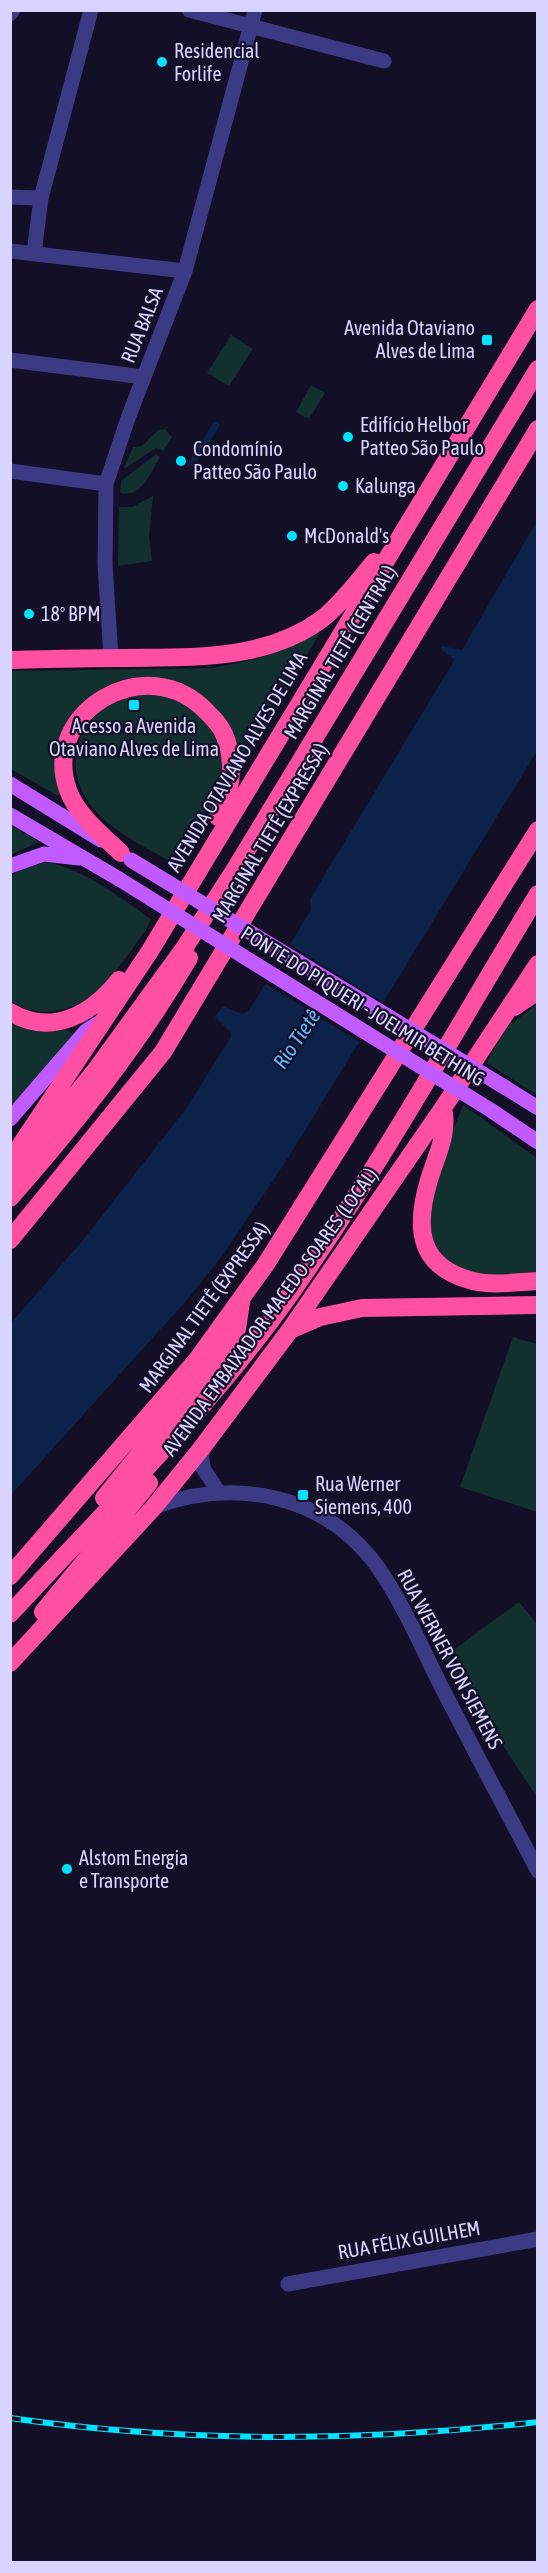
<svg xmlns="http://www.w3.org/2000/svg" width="548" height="2573" font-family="'Asap Condensed',sans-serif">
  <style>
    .green { fill: #12302f }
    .water { fill: #0c2248 }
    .pier { fill: #130f26 }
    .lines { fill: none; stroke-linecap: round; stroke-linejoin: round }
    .minor { stroke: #3d3a85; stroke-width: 15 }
    .major { stroke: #c25bff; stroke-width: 15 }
    .highway { stroke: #ff4fa3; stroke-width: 18 }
    .rail-casing { stroke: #00e5ff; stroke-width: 6 }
    .rail { stroke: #130f26; stroke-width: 4; stroke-dasharray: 11; stroke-linecap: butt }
    .major-bridge { stroke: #c25bff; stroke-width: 15 }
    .poi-dot { fill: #00e5ff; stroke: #130f26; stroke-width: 2 }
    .labels { text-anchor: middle; stroke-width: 4.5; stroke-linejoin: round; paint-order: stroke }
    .poi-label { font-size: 20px; fill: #d9d4ff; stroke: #130f26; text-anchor: start }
    .street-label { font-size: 20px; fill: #d9d4ff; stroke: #130f26 }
    .water-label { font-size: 21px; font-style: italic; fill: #62b6ff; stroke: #130f26 }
  </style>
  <rect width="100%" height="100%" fill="#130f26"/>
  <!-- green -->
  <path class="green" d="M 231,335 L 253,349 L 229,386 L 207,373 Z
    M 311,385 L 325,393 L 309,419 L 296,412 Z
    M 165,429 L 172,437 L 163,451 L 156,448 L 124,469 L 133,447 L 142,446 L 158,430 Z
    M 156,454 L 160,457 C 151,472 142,498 120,493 L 121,481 Z
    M 153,496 L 149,537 L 152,561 L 118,566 L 119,507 L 132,507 Z
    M 314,634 L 318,634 L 318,636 L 243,766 L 240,766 C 239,729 225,721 197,702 C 187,696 177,687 166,682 C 124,663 79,698 65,735 C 58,756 53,772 60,793 L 58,796 L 11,769 L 10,671 L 212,668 L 257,659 L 285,649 Z
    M 155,693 C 179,698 194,705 209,725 C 246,778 209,823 179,867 C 154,851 122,837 101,817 C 66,784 66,734 107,706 C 120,697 139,695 155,693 Z
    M 11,825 L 39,842 L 11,855 Z
    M 46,862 C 86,870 118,896 151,919 L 146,930 C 120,963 100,1005 55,1011 C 40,1013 23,1010 11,1001 L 11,877 L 18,871 Z
    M 537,1004 L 537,1095 L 487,1063 L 503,1030 Z
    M 11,1021 L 37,1031 L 66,1029 L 75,1035 L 11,1109 Z
    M 463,1105 L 537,1158 L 537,1274 L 469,1277 L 446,1265 L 424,1226 L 427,1196 Z
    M 513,1337 L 537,1344 L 537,1512 L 460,1487 Z
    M 519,1602 L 537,1624 L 537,1797 L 444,1657 Z"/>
  <!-- water -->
  <path class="water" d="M 214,421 L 220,425 L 197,461 L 199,463 L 195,470 L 187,465 Z
    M 537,521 L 537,751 L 290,1155 L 223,1255 L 186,1301 L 11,1495 L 11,1323 L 83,1240 L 185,1110 L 231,1037 L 231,1033 L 215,1017 L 223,1006 L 242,1014 L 249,1010 L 311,910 L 310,899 L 452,664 L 454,659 L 440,649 L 442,646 L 462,650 Z"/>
  <!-- pier -->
  <path class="pier" d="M 287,943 L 385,1004 L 361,1043 L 263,982 Z"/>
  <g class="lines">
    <!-- minor -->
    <path class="minor" d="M 189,10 L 384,61
      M 10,14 L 13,10
      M 10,197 L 41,198
      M 10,251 L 185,271
      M 34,254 L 41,198 L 91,10
      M 10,360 L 144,377
      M 10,471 L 106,484
      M 111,658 L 105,564 L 106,484 L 128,418 L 185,271 L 255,10
      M 201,1449 L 203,1468 L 218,1491
      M 154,1507 C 235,1477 324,1494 377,1566 C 403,1603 421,1646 441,1686 C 473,1748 505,1809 538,1871
      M 288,2284 L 538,2239"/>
    <!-- major -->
    <path class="major" d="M 10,784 L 101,840
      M 10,815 L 119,879
      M 10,866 L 44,854 L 79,858
      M 506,1088 L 538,1108
      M 492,1111 L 538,1142
      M 10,1119 L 86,1031 L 99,1023"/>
    <!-- highway -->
    <path class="highway" d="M 10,660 C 48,659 86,658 125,658 C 192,657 265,661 322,619 C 342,603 358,581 374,562
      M 121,853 C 102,835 77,815 68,790 C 40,712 147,648 207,712 C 214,719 220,725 224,734 C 236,762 232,790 218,817
      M 514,1007 L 538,991
      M 10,1012 C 52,1037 92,1014 119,980
      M 443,1108 C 449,1134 436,1156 429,1180 C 415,1227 417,1267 473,1281 C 493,1286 517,1282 538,1281
      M 10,1161 L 150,951 L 538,309
      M 10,1176 L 95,1071 L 185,947 L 237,866 L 538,369
      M 10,1198 C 77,1122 138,1045 189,958
      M 10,1240 L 163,1052 L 538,429
      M 290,1330 L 320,1317 L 362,1308 L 538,1305
      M 104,1498 L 218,1357 L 237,1329 L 241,1302
      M 10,1576 L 196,1361 L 266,1264 L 538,830
      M 43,1612 L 149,1483
      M 10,1614 C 108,1508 210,1408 293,1290 C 382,1163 458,1026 538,894
      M 10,1663 L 154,1507 L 201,1449 L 290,1330 L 443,1108 L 538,964"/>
    <defs>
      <path id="rail" d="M 10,2418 C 185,2443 362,2442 538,2422"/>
    </defs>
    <!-- rail casing -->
    <use href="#rail" class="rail-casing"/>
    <!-- rail -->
    <use href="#rail" class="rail"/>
    <!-- major-bridge -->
    <path class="major-bridge" d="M 131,860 L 506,1088
      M 119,879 L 492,1111"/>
  </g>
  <!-- markers -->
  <g class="poi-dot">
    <circle cx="162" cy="62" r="6"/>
    <rect x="481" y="334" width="12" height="12" rx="3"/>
    <circle cx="348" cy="437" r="6"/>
    <circle cx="181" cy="461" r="6"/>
    <circle cx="343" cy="486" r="6"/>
    <circle cx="292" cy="536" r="6"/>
    <circle cx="29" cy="614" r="6"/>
    <rect x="128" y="699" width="12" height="12" rx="3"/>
    <rect x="297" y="1489" width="12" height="12" rx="3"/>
    <circle cx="67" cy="1869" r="6"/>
  </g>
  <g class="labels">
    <!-- poi labels -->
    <g class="poi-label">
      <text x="174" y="58">Residencial<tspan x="174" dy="23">Forlife</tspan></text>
      <text x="475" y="335" text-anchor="end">Avenida Otaviano<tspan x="475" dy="23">Alves de Lima</tspan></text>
      <text x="360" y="432">Edifício Helbor<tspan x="360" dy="23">Patteo São Paulo</tspan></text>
      <text x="193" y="456">Condomínio<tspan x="193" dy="23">Patteo São Paulo</tspan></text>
      <text x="355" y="493">Kalunga</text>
      <text x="304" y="543">McDonald's</text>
      <text x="41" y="621">18º BPM</text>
      <text x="134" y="733" text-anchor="middle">Acesso a Avenida<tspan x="134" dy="23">Otaviano Alves de Lima</tspan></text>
      <text x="315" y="1491">Rua Werner<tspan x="315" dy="23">Siemens, 400</tspan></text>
      <text x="79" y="1865">Alstom Energia<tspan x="79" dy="23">e Transporte</tspan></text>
    </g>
    <!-- street labels -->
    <g class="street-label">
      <text transform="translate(142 325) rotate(-68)" y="7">RUA BALSA</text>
      <text transform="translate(340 652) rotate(-59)" y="7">MARGINAL TIETÊ (CENTRAL)</text>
      <text transform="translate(237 762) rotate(-59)" y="7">AVENIDA OTAVIANO ALVES DE LIMA</text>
      <text transform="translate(270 833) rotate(-59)" y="7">MARGINAL TIETÊ (EXPRESSA)</text>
      <text transform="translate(363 1006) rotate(32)" y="7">PONTE DO PIQUERI - JOELMIR BETHING</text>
      <text transform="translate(204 1307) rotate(-54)" y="7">MARGINAL TIETÊ (EXPRESSA)</text>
      <text transform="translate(270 1312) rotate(-54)" y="7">AVENIDA EMBAIXADOR MACEDO SOARES (LOCAL)</text>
      <text transform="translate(450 1659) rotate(62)" y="7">RUA WERNER VON SIEMENS</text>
      <text transform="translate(409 2240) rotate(-10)" y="7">RUA FÉLIX GUILHEM</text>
    </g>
    <!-- water labels -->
    <g class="water-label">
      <text transform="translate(297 1039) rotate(-56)" y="7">Rio Tietê</text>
    </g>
  </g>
  <!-- border -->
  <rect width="548" height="2573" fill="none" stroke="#d9d4ff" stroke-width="24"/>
</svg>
